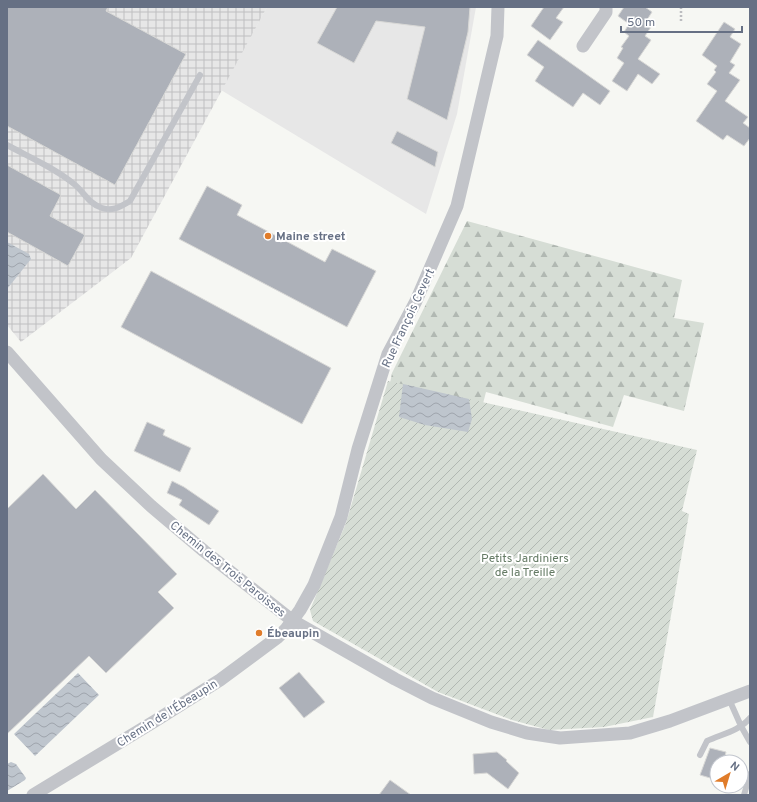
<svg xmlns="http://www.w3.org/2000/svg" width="757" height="802" font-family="Overpass,sans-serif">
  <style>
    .built { fill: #e7e7e7 }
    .industrial { fill: url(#industrial-grid) }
    .forest { fill: url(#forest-firs) }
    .garden { fill: url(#garden-furrows) }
    .water { fill: url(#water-waves) }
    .building { fill: #adb1b9; stroke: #d8d8d6 }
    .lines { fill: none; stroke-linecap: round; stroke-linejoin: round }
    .path { stroke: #bcbdc0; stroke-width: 2.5; stroke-dasharray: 2 2; stroke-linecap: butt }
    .lane { stroke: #c2c4c9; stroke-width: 6 }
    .street { stroke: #c2c4c9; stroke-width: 13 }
    .poi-dot { fill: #e07c2a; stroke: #fff; stroke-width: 1.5 }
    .labels { text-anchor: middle; stroke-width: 4; stroke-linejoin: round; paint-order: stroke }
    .poi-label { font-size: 12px; font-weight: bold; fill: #667084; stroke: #fff; text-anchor: start }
    .street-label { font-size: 12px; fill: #667084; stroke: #fff }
    .park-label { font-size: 12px; fill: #657b65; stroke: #fff }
  </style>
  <defs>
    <pattern id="industrial-grid" width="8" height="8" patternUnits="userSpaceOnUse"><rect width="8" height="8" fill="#e7e7e7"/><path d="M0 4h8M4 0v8" fill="none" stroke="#bfc0c1"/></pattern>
    <pattern id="forest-firs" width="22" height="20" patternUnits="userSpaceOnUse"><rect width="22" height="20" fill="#d6ddd5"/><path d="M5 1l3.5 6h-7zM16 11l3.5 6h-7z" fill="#b1b8b2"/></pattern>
    <pattern id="garden-furrows" width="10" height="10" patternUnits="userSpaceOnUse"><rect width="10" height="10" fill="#d6ddd5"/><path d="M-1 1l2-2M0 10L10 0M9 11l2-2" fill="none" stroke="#b1b8b2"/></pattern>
    <pattern id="water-waves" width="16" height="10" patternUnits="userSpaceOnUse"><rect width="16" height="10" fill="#bec5cd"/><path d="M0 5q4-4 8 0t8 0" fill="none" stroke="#9ea4ac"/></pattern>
  </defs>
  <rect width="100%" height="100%" fill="#f6f7f3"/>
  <!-- built -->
  <path class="built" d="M 267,7 L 476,7 L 457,114 L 426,214 L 221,90 Z"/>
  <!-- industrial -->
  <path class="industrial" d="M 7,7 L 267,7 L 131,258 L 21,342 L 7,325 Z"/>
  <!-- forest -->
  <path class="forest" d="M 467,221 L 682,280 L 674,318 L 704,323 L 684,411 L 624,395 L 613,427 L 486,392 L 465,473 L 377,449 L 392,373 Z"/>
  <!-- garden -->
  <path class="garden" d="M 388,381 L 697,450 L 682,511 L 689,514 L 653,717 L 604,727 L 549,730 L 512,720 L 438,692 L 313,621 L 310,610 L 346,523 Z"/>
  <!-- water -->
  <path class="water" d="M 7,242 L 29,254 L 31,259 L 7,289 Z
    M 403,384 L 469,399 L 472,419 L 468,432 L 425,425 L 399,417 Z
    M 78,673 L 99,695 L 35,756 L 14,734 Z
    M 11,762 L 16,764 L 26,778 L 25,780 L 7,791 L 7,764 Z"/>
  <!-- building -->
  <path class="building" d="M 7,7 L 108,7 L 106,11 L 186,54 L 115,185 L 7,126 Z
    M 337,7 L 470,7 L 468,32 L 447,120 L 407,99 L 425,27 L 376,21 L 354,63 L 317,43 Z
    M 544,7 L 564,7 L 556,18 L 563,22 L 550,40 L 531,26 Z
    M 624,7 L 645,7 L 652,12 L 645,23 L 651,27 L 645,36 L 651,40 L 638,59 L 660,74 L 652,84 L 638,74 L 627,91 L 612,81 L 624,63 L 617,58 L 623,48 L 621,47 L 629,36 L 624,32 L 629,24 L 618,16 Z
    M 724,22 L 735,29 L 730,37 L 741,44 L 730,62 L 735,65 L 729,73 L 740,80 L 725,101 L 748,117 L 743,123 L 750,128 L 750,138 L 744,146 L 727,135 L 723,140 L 696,121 L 717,91 L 707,84 L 716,72 L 714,70 L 717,66 L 702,55 Z
    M 538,40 L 610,91 L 600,105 L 583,93 L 573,107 L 535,81 L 544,67 L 527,55 Z
    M 397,131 L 438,152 L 435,167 L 391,143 Z
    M 7,165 L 61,195 L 50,216 L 85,235 L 68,266 L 7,232 Z
    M 207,186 L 242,205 L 237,215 L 325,262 L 332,249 L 376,271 L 347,327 L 179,239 Z
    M 151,271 L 331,368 L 302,424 L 121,327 Z
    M 147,422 L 165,430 L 163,435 L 191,448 L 180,472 L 134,451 Z
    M 43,474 L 76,509 L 95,490 L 177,574 L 158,592 L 174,608 L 106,673 L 89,656 L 7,734 L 7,509 Z
    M 172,481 L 184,487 L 219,511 L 209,525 L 179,505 L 182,500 L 167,493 Z
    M 299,672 L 325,702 L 304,718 L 279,688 Z
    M 710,748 L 726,752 L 724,760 L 730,762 L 717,762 L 717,780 L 700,775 Z
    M 497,752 L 507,760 L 506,761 L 519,773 L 508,789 L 487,773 L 474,774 L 473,754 Z
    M 390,780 L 411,795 L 379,795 Z"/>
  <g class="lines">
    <!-- path -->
    <path class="path" d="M 681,7 L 681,21"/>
    <!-- lane -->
    <path class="lane" d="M 7,145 C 29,157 55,168 74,184 C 84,192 89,204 102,208 C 113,212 121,206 130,201 L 200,75
      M 729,699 L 741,726 L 750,742
      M 700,755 L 707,741 C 722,734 739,731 750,718
      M 744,795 L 750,774"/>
    <!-- street -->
    <path class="street" d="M 583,46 L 606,12 L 606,7
      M 7,352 L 101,459 L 151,506 L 204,551 L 293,621 L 395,679 L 432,698 L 491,722 L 527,733 L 560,738 L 630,733 L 670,721 L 750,691
      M 33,795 L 155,721 L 220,680 L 278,637 L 286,629 L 300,610 L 314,585 L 341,517 L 358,449 L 388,354 L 416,301 L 457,206 L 497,36 L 498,7"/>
  </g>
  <!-- markers -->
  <g class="poi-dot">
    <circle cx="268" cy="236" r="4"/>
    <circle cx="259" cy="633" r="4"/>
  </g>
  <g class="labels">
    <!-- poi labels -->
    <g class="poi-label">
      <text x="276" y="240">Maine street</text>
      <text x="267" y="637">Ébeaupin</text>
    </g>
    <!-- street labels -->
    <g class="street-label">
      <text transform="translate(408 318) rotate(-65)" y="4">Rue François Cevert</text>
      <text transform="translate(228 569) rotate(39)" y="4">Chemin des Trois Paroisses</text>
      <text transform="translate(167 713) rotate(-32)" y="4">Chemin de l'Ébeaupin</text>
    </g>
    <!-- park labels -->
    <g class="park-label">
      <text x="525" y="562">Petits Jardiniers<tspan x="525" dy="14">de la Treille</tspan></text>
    </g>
  </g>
  <!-- border -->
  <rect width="757" height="802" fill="none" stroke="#667084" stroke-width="16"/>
  <!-- north arrow -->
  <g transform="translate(729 774) rotate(38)"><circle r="19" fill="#ffffff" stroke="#c2c6ce"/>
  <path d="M0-3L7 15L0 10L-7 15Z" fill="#e07c2a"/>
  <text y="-6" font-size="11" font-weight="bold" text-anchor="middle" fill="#667084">N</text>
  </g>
  <!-- scale -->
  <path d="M621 26v6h121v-6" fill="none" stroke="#667084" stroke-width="2"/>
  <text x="627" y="26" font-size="12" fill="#667084" stroke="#ffffff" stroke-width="3" paint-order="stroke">50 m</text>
</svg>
